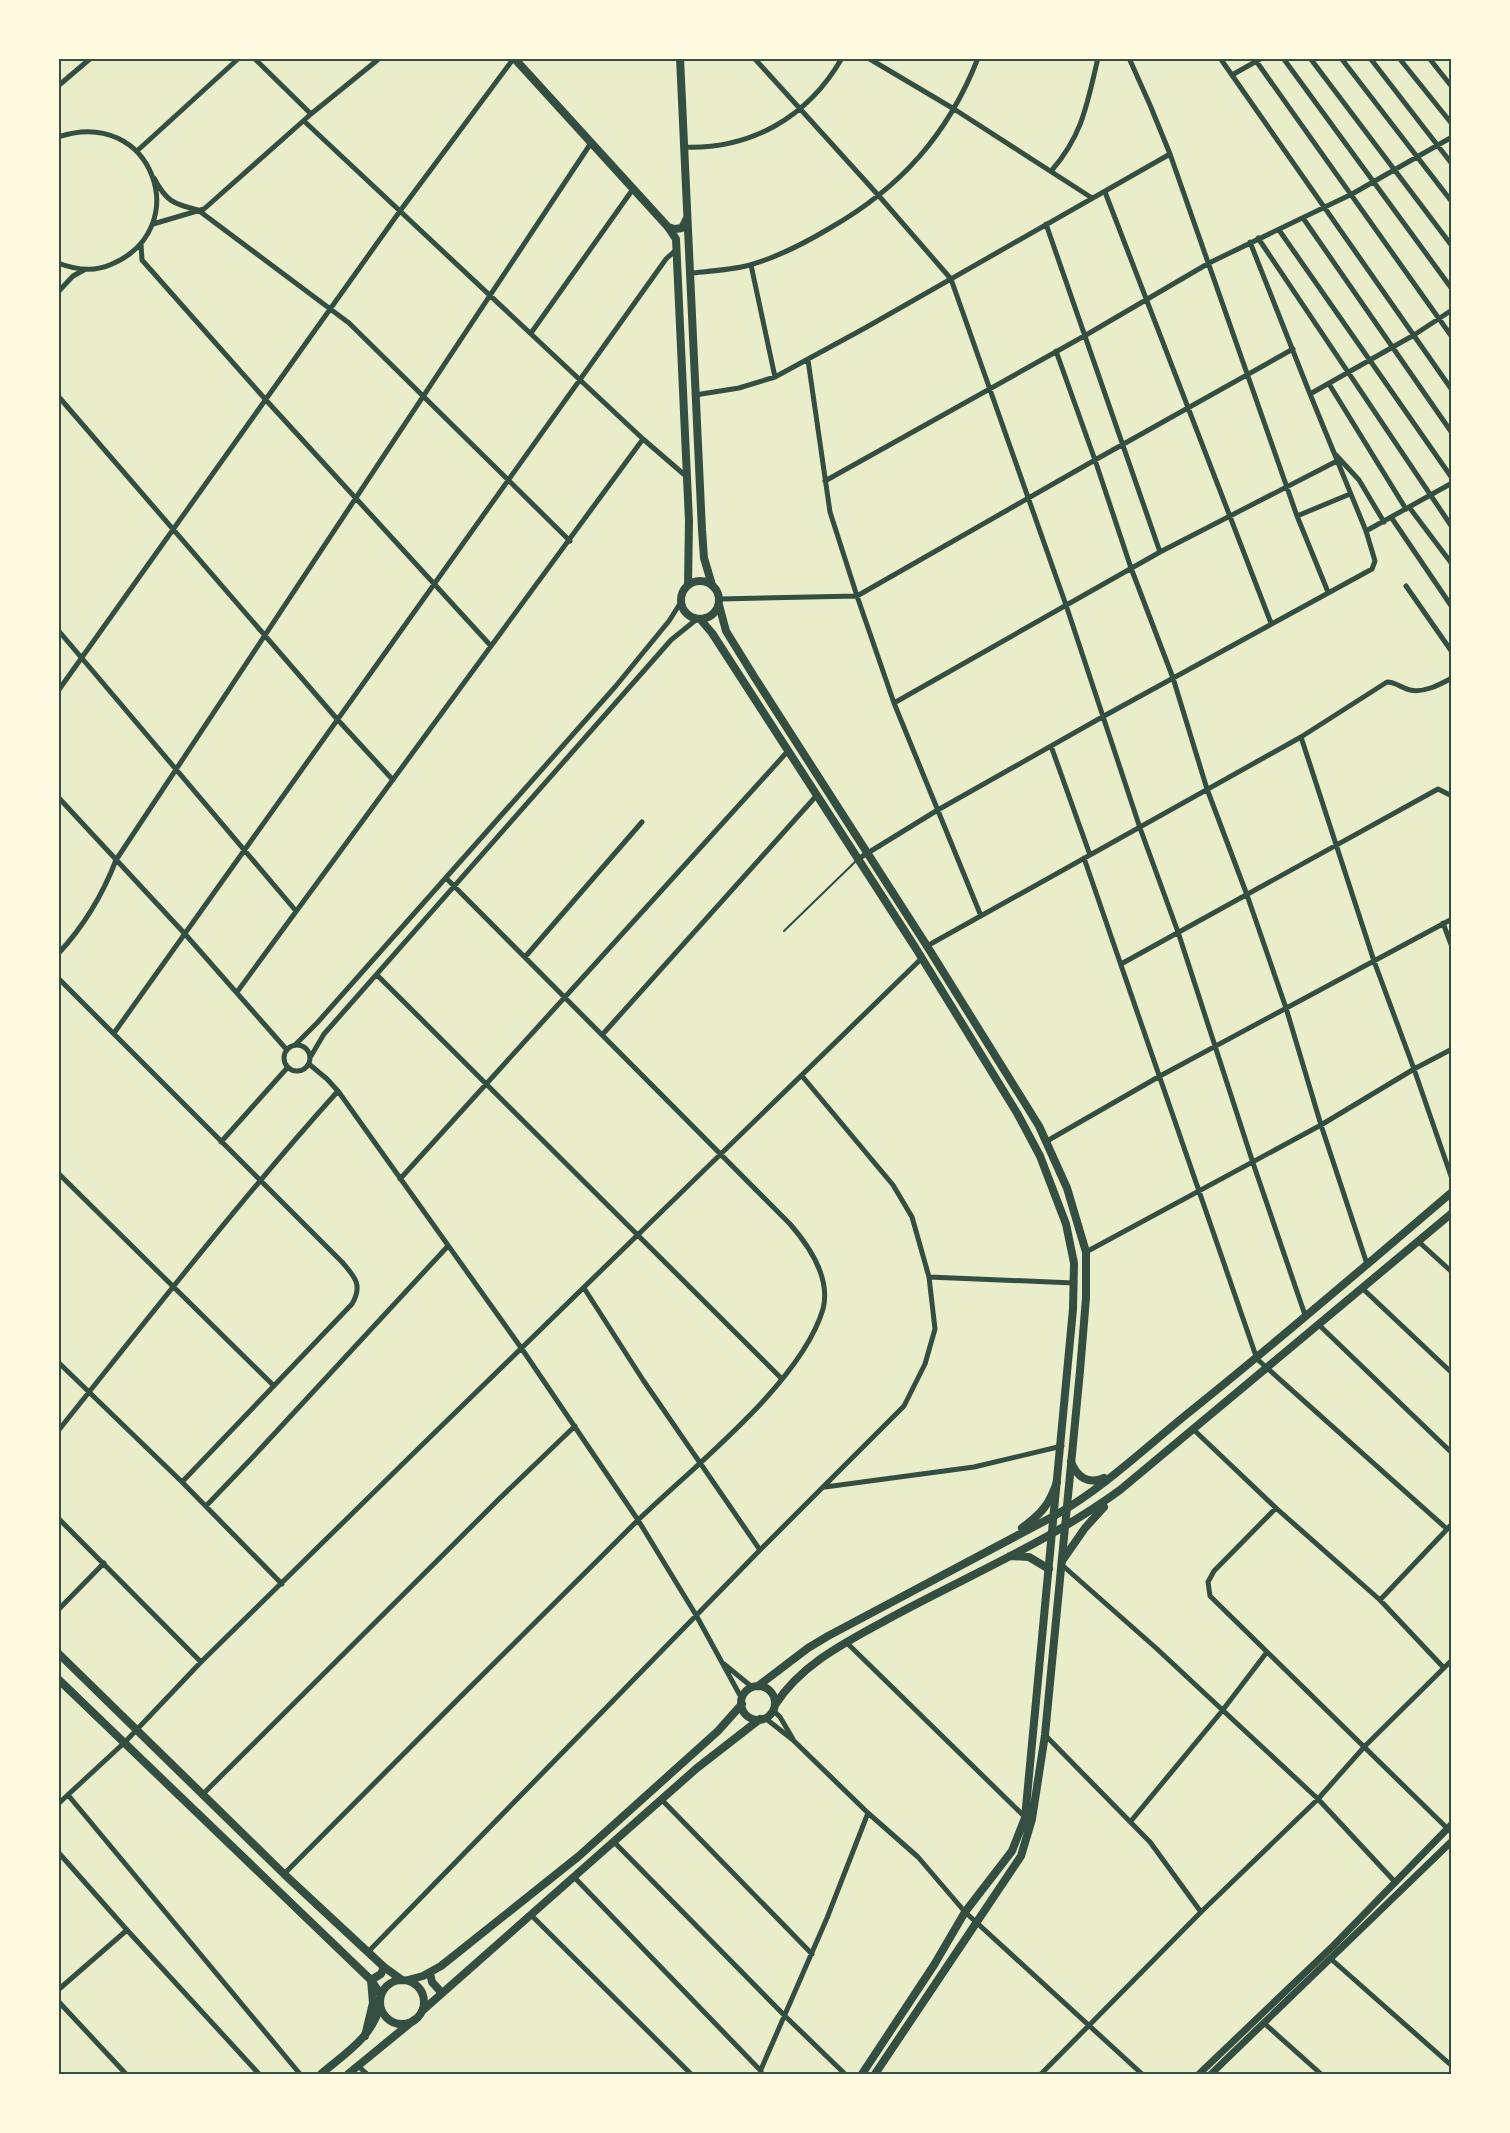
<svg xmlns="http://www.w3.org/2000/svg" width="1510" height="2133" font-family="'IBM Plex Sans',sans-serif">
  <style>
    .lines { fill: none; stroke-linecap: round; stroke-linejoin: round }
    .service { stroke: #344e41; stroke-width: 2 }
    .minor { stroke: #344e41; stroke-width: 5 }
    .tertiary { stroke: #344e41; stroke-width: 7 }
    .secondary { stroke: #344e41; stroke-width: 8 }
    .primary { stroke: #344e41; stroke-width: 8 }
    .neatline { fill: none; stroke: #344e41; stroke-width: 2 }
  </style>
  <rect width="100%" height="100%" fill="#e9edc9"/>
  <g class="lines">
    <!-- service -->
    <path class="service" d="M 784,931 L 857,860"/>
    <!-- minor -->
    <path class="minor" d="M 254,58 L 311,114
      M 754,58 L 879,196 L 951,279 L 1066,605 L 1140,828 L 1178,932 L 1253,1163 L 1305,1315
      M 868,58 L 954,109 L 1092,198
      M 1220,58 L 1452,390
      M 1254,58 L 1452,337
      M 1283,58 L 1452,289
      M 1310,58 L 1452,246
      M 1341,58 L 1452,202
      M 1370,58 L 1452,164
      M 1399,58 L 1452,124
      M 1429,58 L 1452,87
      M 1232,75 L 1262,58
      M 58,86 L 91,58
      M 304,121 L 643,439 L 687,477
      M 58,137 C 152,105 196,228 112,264 C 95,272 76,270 58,263
      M 683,147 C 751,150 808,117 842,58
      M 137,151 L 239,58
      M 1170,154 L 1297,516 L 1328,592
      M 1052,170 C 1083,134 1087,104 1098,58
      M 154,178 C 166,201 173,204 198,210 L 349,323 L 570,541
      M 1105,192 L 1271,623
      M 1303,218 L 1452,433
      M 153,224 L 204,209 L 311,114 L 380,58
      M 1046,224 L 1160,552
      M 1279,230 L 1452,478
      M 1258,238 L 1452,527
      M 1250,242 L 1310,394
      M 141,244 L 142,260 L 265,399 L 491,646
      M 751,265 L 775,377
      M 691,273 C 711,271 731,270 750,265 C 778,257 805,243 830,228 C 900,188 948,135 978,58
      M 58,292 L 73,276 L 84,270
      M 531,333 L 633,189
      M 1056,351 L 1095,460 L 1131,568 L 1173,678 L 1207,789 L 1247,895 L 1286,1008 L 1321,1125 L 1367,1264
      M 808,360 L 830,512 L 857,596 L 894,703 L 981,916
      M 1329,384 L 1406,509
      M 695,395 L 739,388 L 775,377 L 865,328 L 1170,154 L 1150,105 L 1129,58
      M 58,396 L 337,719 L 393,780
      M 1336,455 L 1359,480 L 1384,522
      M 825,481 L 1086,335 L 1209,263 L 1352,194 L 1452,137
      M 1409,507 L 1452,564
      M 1297,516 L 1350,494
      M 1391,517 L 1452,607
      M 1366,531 L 1452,483
      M 1406,586 L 1452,652
      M 719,599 L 857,596 L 1095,460 L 1293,349
      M 58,630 L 296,911
      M 58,691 L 400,211 L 514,58
      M 894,703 L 1160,552 L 1337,461
      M 1301,737 L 1374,961 L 1414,1069 L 1452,1179
      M 1051,746 L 1090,855
      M 58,797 L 185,934 L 287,1050
      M 1084,858 L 1257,1359 L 1447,1529
      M 858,859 L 936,811 L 1104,716 L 1372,569 L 1375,561 L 1366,531 L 1310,394 L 1414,335 L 1452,310
      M 1443,923 L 1452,947
      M 927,946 L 1301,737 L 1387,682 C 1396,682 1401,688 1410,690 C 1424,693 1439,685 1452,678
      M 58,954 C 83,927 103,894 116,860 L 591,143
      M 525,957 L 642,822
      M 1121,964 L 1438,789 L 1452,796
      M 377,975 L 781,1378
      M 58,978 L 342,1262 C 355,1277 363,1285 352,1304 L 182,1482
      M 237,992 L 643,439
      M 114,1033 L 666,259 L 677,249
      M 602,1035 L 817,795
      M284 1058a13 13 0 1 1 26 0a13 13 0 1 1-26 0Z
      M 295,1045 L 317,1023 L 615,687 L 669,621 L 681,602
      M 311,1056 L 324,1034 L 671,640 L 697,619
      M 309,1064 L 327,1079 L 338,1091 L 522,1349 L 638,1520 L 696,1615 L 742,1699
      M 1047,1141 L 1160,1076 L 1452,919
      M 221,1142 L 288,1067
      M 58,1173 L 274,1386
      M 400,1179 L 788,751
      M 1419,1242 L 1452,1272
      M 1086,1252 L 1321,1125 L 1414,1069 L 1452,1049
      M 929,1277 L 1074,1283
      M 584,1288 L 643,1380 L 760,1550
      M 1362,1288 L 1452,1373
      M 1318,1324 L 1452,1453
      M 58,1362 L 182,1482 L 282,1584
      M 1194,1430 L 1276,1508 L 1380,1600 L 1443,1667
      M 58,1431 C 150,1316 240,1200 338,1091
      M 825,1487 L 974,1467 L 1062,1446
      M 206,1506 L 251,1459 L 448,1246
      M 1276,1508 L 1214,1571 L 1208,1582 L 1210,1596 L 1452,1833
      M 58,1518 L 201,1662
      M 1062,1565 L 1156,1648 L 1318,1799 L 1396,1883
      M 1380,1600 L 1452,1524
      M 58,1610 L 104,1563
      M 847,1643 L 1025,1817
      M 724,1664 L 752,1687
      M 773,1710 L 780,1717 L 793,1739
      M 765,1718 L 793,1740 L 868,1813 L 918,1857 L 965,1912 L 1142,2074
      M 1045,1735 L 1150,1842 L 1201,1912
      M 203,1794 L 499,1499 L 575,1426
      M 68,1795 L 300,2074
      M 661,1799 L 812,1954
      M 58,1804 L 125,1742 L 201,1662 L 423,1444 L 922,958
      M 1131,1821 L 1222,1711 L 1267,1652
      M 614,1842 L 785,2016 L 845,2074
      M 58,1852 L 127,1930 L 259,2074
      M 284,1874 C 400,1757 516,1641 633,1525 C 689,1470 801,1384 823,1309 C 831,1278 810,1247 790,1224 L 446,878
      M 574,1877 L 761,2071
      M 531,1915 L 691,2074
      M 368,1952 L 760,1550 L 904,1406 L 925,1364 L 935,1329 L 929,1277 L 912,1217 L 893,1185 L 802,1076
      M 1331,1959 L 1452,2066
      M 58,1990 L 127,1930
      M 58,2001 L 126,2074
      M 1265,2024 L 1321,2074
      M 358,2066 L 367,2074
      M 759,2074 L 827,1918 L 868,1813
      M 1041,2074 L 1201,1912 L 1318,1799 L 1365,1746 L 1452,1660"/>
    <!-- tertiary -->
    <path class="tertiary" d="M 1199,2074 L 1333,1946 L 1452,1824
      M 1211,2074 L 1452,1841"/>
    <!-- secondary -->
    <path class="secondary" d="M 514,58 L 668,227 L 676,239 L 689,521 L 688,585
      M 680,58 L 702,530 L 704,558 L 712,585
      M 668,227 L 675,229 L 682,228 L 687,218
      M681 600a19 19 0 1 1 38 0a19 19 0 1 1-38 0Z
      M 719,605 L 726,631 L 755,678 L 927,946 L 1039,1126 L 1067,1188 L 1086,1252 L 1086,1298 L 1080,1371 L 1045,1735 L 1032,1819 L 1021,1856 L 875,2074
      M 700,619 L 712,633 L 915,947 L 1017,1113 L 1040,1156 L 1066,1224 L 1074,1263 L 1073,1309 L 1025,1818 L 1012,1851 L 965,1912 L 934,1965 L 862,2074
      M 321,2074 C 344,2054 373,2037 380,2005
      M 348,2074 L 414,2020"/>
    <!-- primary -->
    <path class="primary" d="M 1071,1462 C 1077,1477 1088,1485 1104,1478
      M 1022,1528 C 1042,1513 1049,1505 1057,1482
      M 1010,1556 L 1029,1557 L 1049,1569
      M 1062,1561 L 1085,1528 L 1104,1507
      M 58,1653 L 284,1874 L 384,1967 L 402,1980
      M 58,1679 L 371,1980 L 381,1995
      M 758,1686 L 808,1648 L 828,1636 L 1054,1516 C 1102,1489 1144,1449 1187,1414 C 1277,1342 1364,1267 1452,1192
      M741 1703a17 17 0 1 1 34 0a17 17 0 1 1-34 0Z
      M 775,1705 C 802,1663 847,1642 890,1618 C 967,1576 1049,1542 1120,1490 L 1452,1213
      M 430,1973 L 432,1982 L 441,1992
      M 408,1980 L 423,1976 L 441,1966 L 579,1856 L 718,1731 L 742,1704
      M380 2002a22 22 0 1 1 44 0a22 22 0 1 1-44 0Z
      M 422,2011 L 697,1768 L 760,1719
      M 365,2036 L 373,2003 L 371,1980 L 381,1974 L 384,1967"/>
  </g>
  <!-- border -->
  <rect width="1510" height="2133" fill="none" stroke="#fefae0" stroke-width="120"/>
  <rect x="60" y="60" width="1390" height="2013" class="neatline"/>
</svg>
